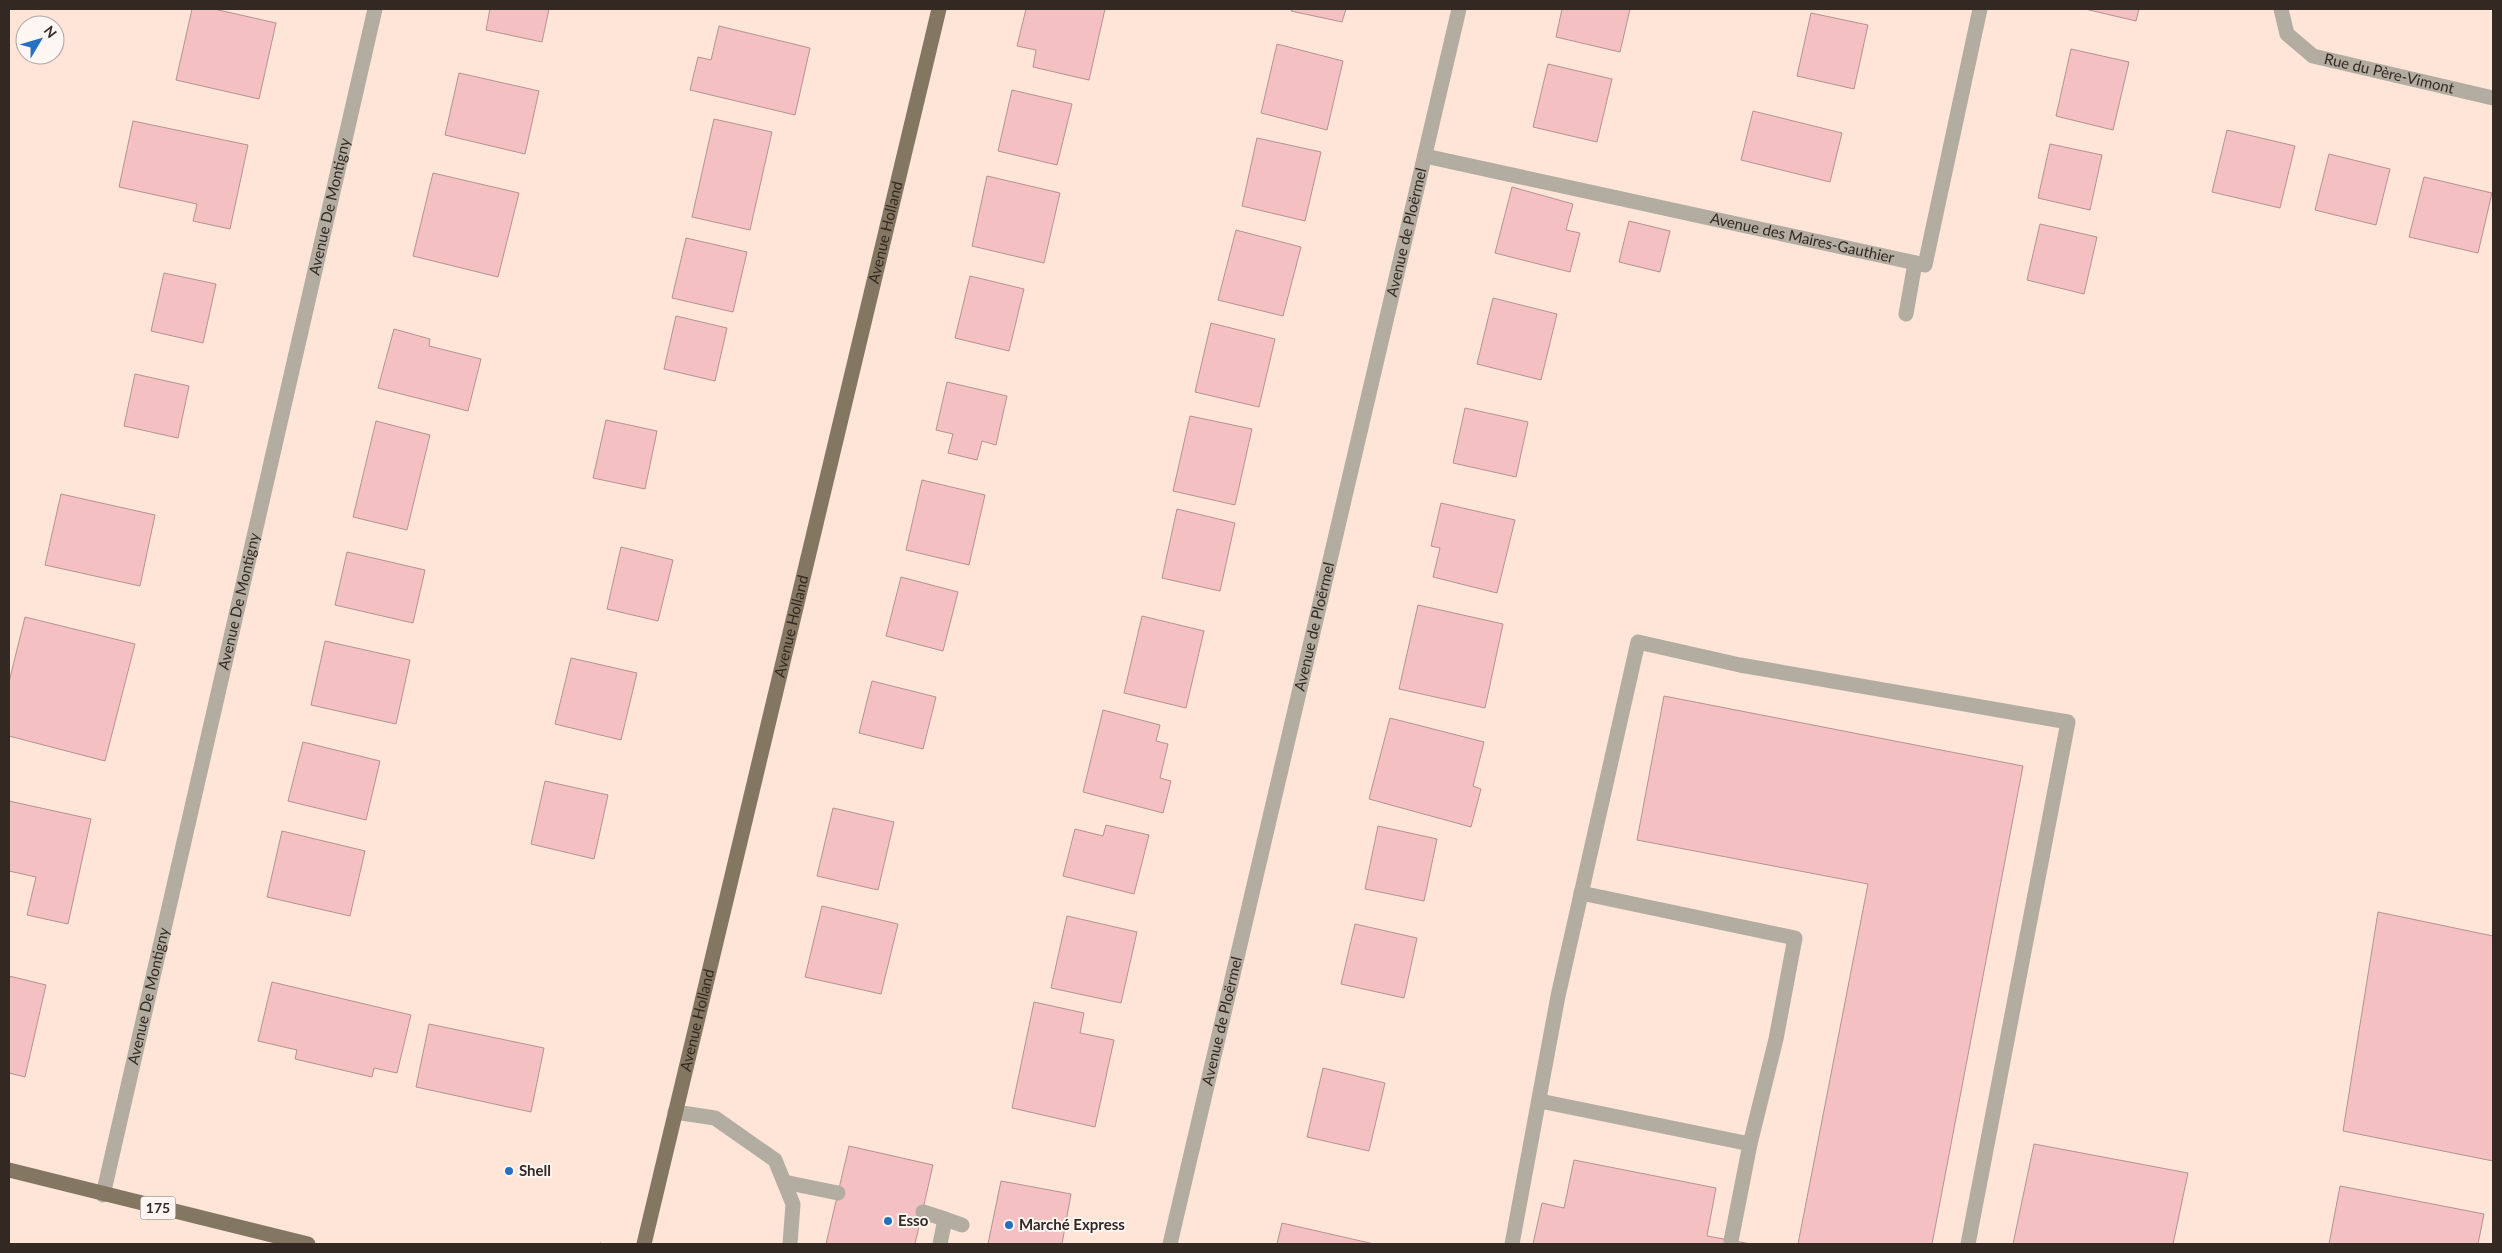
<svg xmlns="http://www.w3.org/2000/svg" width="2502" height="1253" font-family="Lato,sans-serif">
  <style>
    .building { fill: #f5c0c2; stroke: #b49293 }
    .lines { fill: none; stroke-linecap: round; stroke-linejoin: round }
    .path { stroke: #95837a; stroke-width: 3; stroke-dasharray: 1 4; stroke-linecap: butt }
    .minor { stroke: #b3aca0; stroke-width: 15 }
    .major { stroke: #847762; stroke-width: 15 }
    .poi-dot { fill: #2670c0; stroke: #fdf6f3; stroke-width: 2 }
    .labels { text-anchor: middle; stroke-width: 4; stroke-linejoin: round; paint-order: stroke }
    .shield { fill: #fdf6f3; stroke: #706661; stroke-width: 1 }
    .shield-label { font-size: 14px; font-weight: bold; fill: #342822 }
    .street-label { font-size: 15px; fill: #342822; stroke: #fdf6f3 }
    .poi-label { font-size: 15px; font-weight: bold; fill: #342822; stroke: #fdf6f3; text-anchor: start }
  </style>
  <rect width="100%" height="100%" fill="#fee5d8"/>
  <!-- building -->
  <path class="building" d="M 192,9 L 214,9 L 276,23 L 259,99 L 176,80 Z
    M 490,9 L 549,9 L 542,42 L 486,30 Z
    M 1026,9 L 1105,9 L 1089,80 L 1033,67 L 1036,50 L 1017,46 Z
    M 1292,9 L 1346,9 L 1342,22 L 1291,11 Z
    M 1562,9 L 1630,9 L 1620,52 L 1556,37 Z
    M 2085,9 L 2139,9 L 2136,21 Z
    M 1811,13 L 1868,25 L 1854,89 L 1797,76 Z
    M 719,26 L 810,48 L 795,115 L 690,90 L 698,57 L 711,60 Z
    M 1277,44 L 1343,61 L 1327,130 L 1261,113 Z
    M 2071,49 L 2129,62 L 2113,130 L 2056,116 Z
    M 1548,64 L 1612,79 L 1597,142 L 1533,127 Z
    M 459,73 L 539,91 L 525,154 L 445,135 Z
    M 1012,90 L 1072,104 L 1057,165 L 998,151 Z
    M 1753,111 L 1842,133 L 1830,182 L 1741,160 Z
    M 714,119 L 772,132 L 750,230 L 692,217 Z
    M 133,121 L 248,145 L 230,229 L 193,221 L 197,204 L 119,187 Z
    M 2227,130 L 2295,146 L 2280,208 L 2212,192 Z
    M 1257,138 L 1321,152 L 1305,221 L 1242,206 Z
    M 2050,144 L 2102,155 L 2090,210 L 2038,198 Z
    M 2329,154 L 2390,169 L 2376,225 L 2315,210 Z
    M 433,173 L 519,193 L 498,277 L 413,256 Z
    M 987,176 L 1060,193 L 1044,263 L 972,246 Z
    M 2424,177 L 2492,193 L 2478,253 L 2409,237 Z
    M 1512,187 L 1573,204 L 1566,230 L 1580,233 L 1570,272 L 1495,253 Z
    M 1629,221 L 1670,231 L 1660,272 L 1619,262 Z
    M 2040,224 L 2097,237 L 2084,294 L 2027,280 Z
    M 1236,230 L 1301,247 L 1283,316 L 1218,300 Z
    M 686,238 L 747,252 L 733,312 L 672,298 Z
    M 164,273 L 216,284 L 203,343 L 151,331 Z
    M 970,276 L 1024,289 L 1009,351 L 955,338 Z
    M 1493,298 L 1557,314 L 1541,380 L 1477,364 Z
    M 676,316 L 727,328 L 715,381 L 664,369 Z
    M 1211,323 L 1275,339 L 1259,407 L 1195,392 Z
    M 394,329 L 430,339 L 429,346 L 481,359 L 468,411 L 378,388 Z
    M 135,374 L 189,386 L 178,438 L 124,426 Z
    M 947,382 L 1007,396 L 996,445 L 982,441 L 977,460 L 948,453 L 953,434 L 936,430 Z
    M 1465,408 L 1528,422 L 1516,477 L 1453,463 Z
    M 1190,416 L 1252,429 L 1235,505 L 1173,491 Z
    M 606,420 L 657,431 L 645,489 L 593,478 Z
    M 376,421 L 430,435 L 407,530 L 353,517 Z
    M 922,480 L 985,495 L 969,565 L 906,550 Z
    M 61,494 L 155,515 L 140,586 L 45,565 Z
    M 1441,503 L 1515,520 L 1497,593 L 1433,577 L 1440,548 L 1431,546 Z
    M 1177,509 L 1235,523 L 1220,591 L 1162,578 Z
    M 621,547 L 673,560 L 658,621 L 607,609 Z
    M 347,552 L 425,570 L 413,623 L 335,605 Z
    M 901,577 L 958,592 L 943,651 L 886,636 Z
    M 1418,605 L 1503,624 L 1485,708 L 1399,689 Z
    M 1142,616 L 1204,631 L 1186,708 L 1124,693 Z
    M 25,617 L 135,644 L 105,761 L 9,736 L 9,682 Z
    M 325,641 L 410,660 L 396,724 L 311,705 Z
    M 571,658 L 637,673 L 621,740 L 555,724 Z
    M 872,681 L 936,697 L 923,749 L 859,733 Z
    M 1664,696 L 2023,766 L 1932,1244 L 1798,1244 L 1868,884 L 1637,840 Z
    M 1103,710 L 1160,725 L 1156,741 L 1168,744 L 1160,778 L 1171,781 L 1163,813 L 1083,792 Z
    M 1390,718 L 1484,742 L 1473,786 L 1481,789 L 1471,827 L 1369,799 Z
    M 303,742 L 380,761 L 366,820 L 288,801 Z
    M 545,781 L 608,795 L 594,859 L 531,844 Z
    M 9,801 L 91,819 L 68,924 L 27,915 L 36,877 L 9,871 Z
    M 833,808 L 894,822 L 878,890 L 817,876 Z
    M 1106,825 L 1149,835 L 1134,894 L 1063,876 L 1075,829 L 1103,836 Z
    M 1378,826 L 1437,839 L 1424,901 L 1365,889 Z
    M 282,831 L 365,851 L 350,916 L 267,897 Z
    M 822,906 L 898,924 L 881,994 L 805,977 Z
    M 2378,912 L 2493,936 L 2493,1161 L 2343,1131 Z
    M 1067,916 L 1137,932 L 1121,1003 L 1051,988 Z
    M 1355,924 L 1417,938 L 1404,998 L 1341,984 Z
    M 9,976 L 46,985 L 25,1077 L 9,1073 Z
    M 272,982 L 411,1015 L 397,1073 L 374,1068 L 372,1077 L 295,1059 L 297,1050 L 258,1041 Z
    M 1034,1002 L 1084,1013 L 1080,1033 L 1114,1040 L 1095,1127 L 1012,1108 Z
    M 429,1024 L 544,1048 L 531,1112 L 416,1087 Z
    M 1323,1068 L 1385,1083 L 1369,1151 L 1307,1137 Z
    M 2034,1144 L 2188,1173 L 2173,1244 L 2013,1244 Z
    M 849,1146 L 933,1165 L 915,1244 L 826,1244 Z
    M 1574,1160 L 1716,1188 L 1707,1236 L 1751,1244 L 1533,1244 L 1542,1203 L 1564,1208 Z
    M 1001,1181 L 1071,1194 L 1062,1244 L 988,1244 Z
    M 2340,1186 L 2484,1214 L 2478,1244 L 2329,1244 Z
    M 1282,1223 L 1374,1244 L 1277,1244 Z"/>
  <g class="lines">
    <!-- path -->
    <path class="path" d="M 600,1244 L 602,1244"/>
    <!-- minor -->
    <g class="minor">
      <path id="s1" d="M 2281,9 L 2287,34 L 2313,56 L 2493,98"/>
      <path id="s2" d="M 1425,156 L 1925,265 L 1980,9"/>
      <path d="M 1906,314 L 1915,263"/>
      <path d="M 1540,1101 L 1750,1144 L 1776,1039 L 1795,938 L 1581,893"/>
      <path d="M 675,1112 L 715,1118 L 775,1160 L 793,1204 L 790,1244"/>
      <path d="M 784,1182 L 838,1193"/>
      <path id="s3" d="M 103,1195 L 375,9"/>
      <path d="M 923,1212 L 945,1219"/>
      <path d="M 1731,1241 L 1750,1144"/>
      <path d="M 940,1244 L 945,1219 L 962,1225"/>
      <path id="s4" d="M 1170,1244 L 1459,9"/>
      <path d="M 1512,1244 L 1558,996 L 1638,642 L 1740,665 L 2068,722 L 1968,1244"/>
    </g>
    <!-- major -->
    <g class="major">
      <path d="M 9,1170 L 308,1244"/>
      <path id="s5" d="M 644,1244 L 939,9"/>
    </g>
  </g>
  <!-- markers -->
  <g class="poi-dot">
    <circle cx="509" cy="1171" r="5"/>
    <circle cx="888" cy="1221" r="5"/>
    <circle cx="1009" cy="1225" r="5"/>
  </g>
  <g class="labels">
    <!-- shield labels -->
    <rect class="shield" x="140.5" y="1196.5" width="35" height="23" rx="4"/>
    <g class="shield-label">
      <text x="158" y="1213">175</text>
    </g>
    <!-- street labels -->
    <g class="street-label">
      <text dy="5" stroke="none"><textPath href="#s1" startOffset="138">Rue du Père-Vimont</textPath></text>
      <text dy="5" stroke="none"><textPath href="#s3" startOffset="1014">Avenue De Montigny</textPath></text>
      <text dy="5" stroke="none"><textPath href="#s4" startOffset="1039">Avenue de Ploërmel</textPath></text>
      <text dy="5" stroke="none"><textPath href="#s5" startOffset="1040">Avenue Holland</textPath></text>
      <text dy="5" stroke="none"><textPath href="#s2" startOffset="386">Avenue des Maires-Gauthier</textPath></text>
      <text dy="5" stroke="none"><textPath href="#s3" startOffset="609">Avenue De Montigny</textPath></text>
      <text dy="5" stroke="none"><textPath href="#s4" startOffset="634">Avenue de Ploërmel</textPath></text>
      <text dy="5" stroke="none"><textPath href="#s5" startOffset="635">Avenue Holland</textPath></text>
      <text dy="5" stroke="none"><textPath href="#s3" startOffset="204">Avenue De Montigny</textPath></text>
      <text dy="5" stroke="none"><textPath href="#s5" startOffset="230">Avenue Holland</textPath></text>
      <text dy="5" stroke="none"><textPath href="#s4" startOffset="229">Avenue de Ploërmel</textPath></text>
    </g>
    <!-- poi labels -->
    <g class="poi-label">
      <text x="519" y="1176">Shell</text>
      <text x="898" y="1226">Esso</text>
      <text x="1019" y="1230">Marché Express</text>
    </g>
  </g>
  <!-- border -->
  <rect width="2502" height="1253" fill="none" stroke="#342822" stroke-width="20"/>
  <!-- north arrow -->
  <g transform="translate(40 40) rotate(52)"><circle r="24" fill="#fdf6f3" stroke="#ada49f"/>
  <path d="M0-4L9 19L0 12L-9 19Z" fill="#2670c0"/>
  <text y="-8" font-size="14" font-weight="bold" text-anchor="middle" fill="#342822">N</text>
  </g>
</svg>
